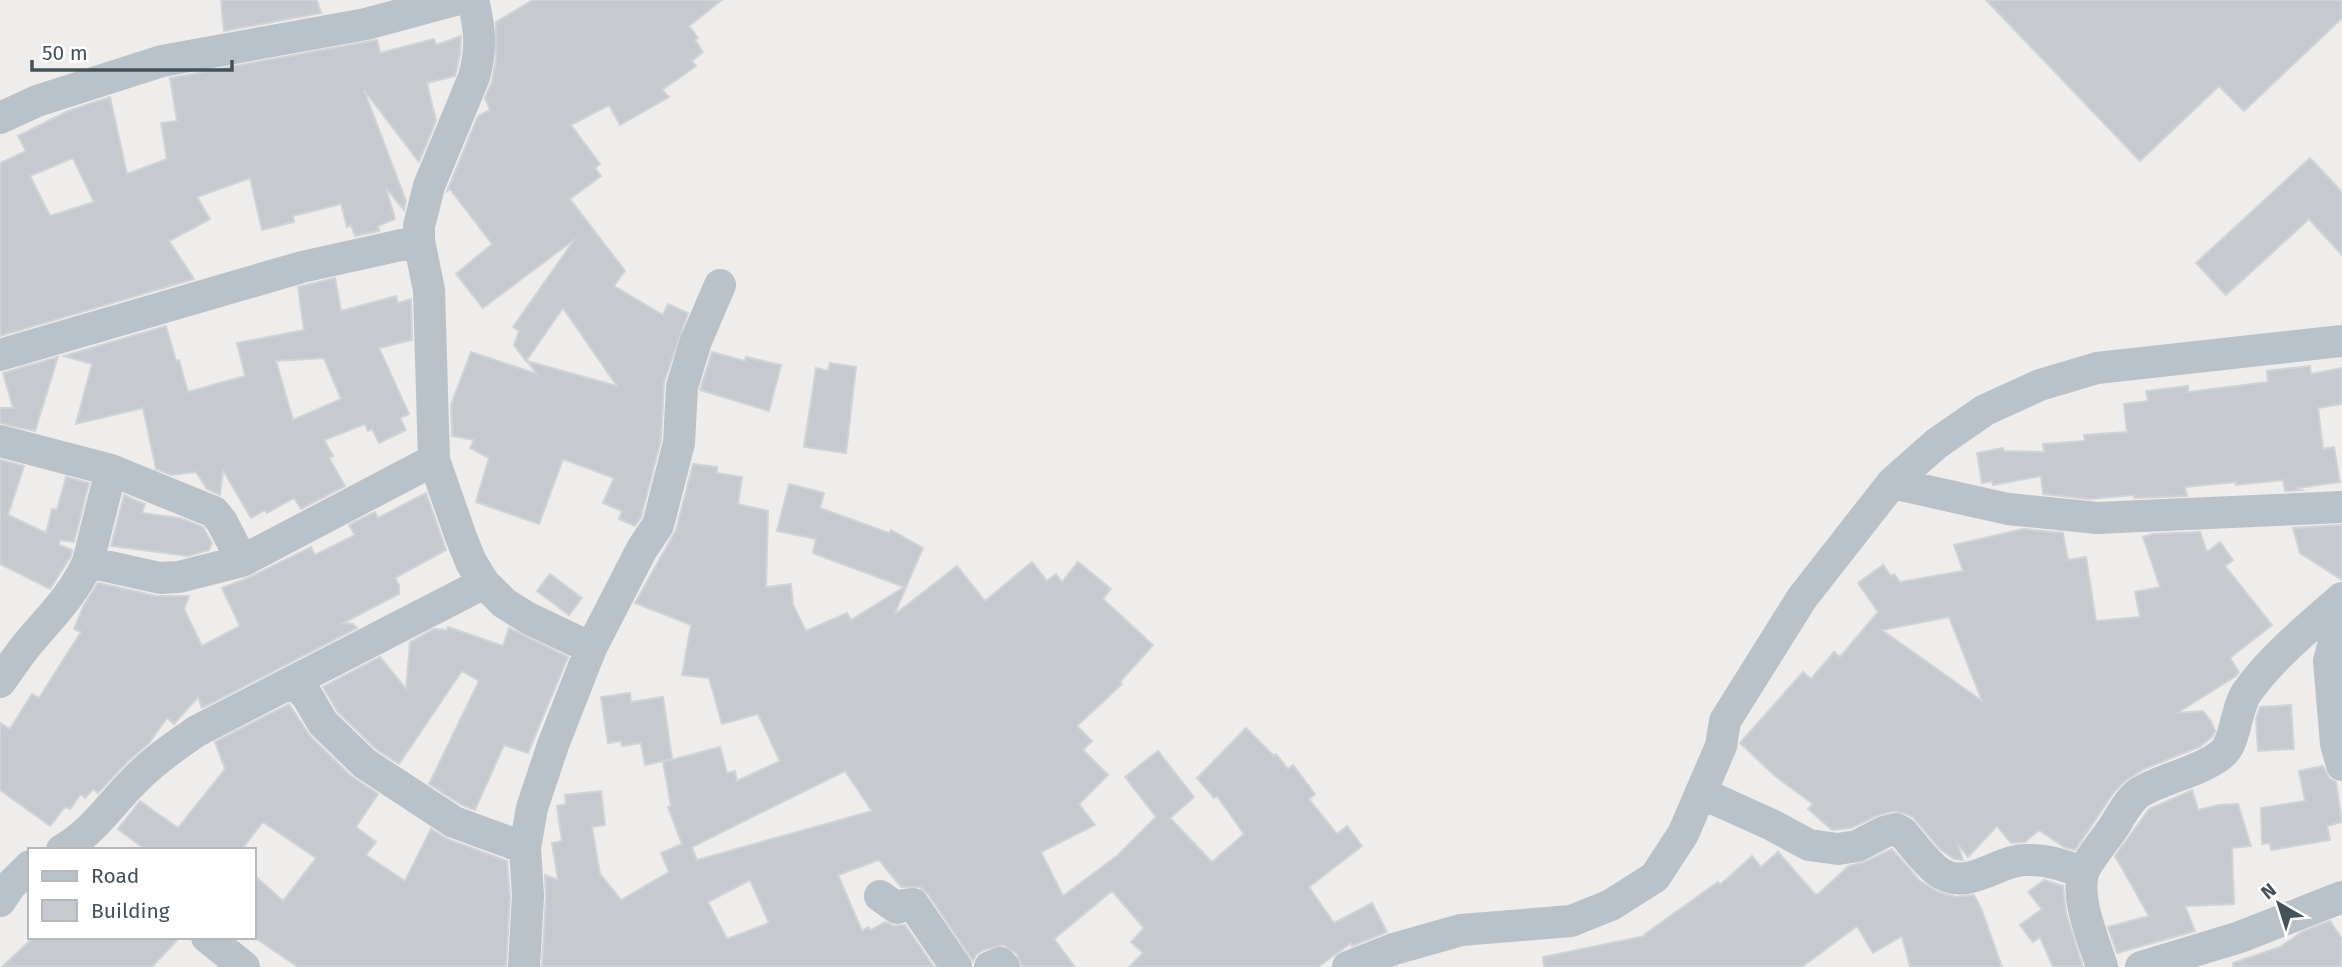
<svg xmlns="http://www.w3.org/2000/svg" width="2342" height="967" font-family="'Fira Sans',sans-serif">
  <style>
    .building { fill: #c6cacf; stroke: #d0d3d7; stroke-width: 2; fill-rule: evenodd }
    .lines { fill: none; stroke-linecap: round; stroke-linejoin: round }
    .minor { stroke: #b8c2c8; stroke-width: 32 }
  </style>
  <rect width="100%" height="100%" fill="#efecec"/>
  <!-- building -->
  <path class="building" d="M 221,0 L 317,0 L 321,13 L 224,31 Z
    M 533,0 L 722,0 L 689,26 L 698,38 L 695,40 L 703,52 L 692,61 L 696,66 L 662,90 L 669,97 L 620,125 L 609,105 L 571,125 L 600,164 L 595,168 L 601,176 L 570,199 L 625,271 L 614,286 L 663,315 L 668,304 L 688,313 L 664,382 L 661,440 L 641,517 L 635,526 L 619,519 L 622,511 L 603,503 L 614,478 L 563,459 L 539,524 L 476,502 L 489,458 L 470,448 L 474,440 L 452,436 L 451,405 L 471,352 L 537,374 L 527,361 L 617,386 L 563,308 L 526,361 L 514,345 L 519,331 L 513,327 L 575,239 L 483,308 L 456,274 L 492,244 L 450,189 L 447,191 L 478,116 L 490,110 L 485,98 L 492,81 L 496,59 L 496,22 Z
    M 1986,0 L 2342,0 L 2342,18 L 2244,111 L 2219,86 L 2140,161 Z
    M 461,36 L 460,54 L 455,76 L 427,83 L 436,121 L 419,162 L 364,90 L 406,201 L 404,210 L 386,188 L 395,219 L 378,226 L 379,231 L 355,236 L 351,225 L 347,227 L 341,204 L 293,216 L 294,222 L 262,230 L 250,178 L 197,197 L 210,219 L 169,241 L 194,279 L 0,336 L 0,163 L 26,151 L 18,136 L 68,111 L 110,97 L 127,174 L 167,159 L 161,123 L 177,121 L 170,78 L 377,40 L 380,53 L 434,39 L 436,45 ZM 73,158 L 94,202 L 50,216 L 30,176 Z
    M 2310,158 L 2342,192 L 2342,255 L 2309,219 L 2226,295 L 2196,263 Z
    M 335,278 L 341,311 L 396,296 L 398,303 L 411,299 L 412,340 L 379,348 L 409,414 L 400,418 L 406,430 L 379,443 L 372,429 L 368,431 L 365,424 L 324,440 L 333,456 L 329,458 L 345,486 L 301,509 L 294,498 L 267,513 L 265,510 L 251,518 L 223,470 L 220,495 L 207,489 L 196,472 L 171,475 L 156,469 L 143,408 L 76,424 L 92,364 L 64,356 L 166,326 L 176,361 L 179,360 L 188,392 L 245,376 L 237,343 L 304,330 L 298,287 ZM 324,358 L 341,399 L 293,420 L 276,361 Z
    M 712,352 L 745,361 L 746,357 L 781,365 L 769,411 L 700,390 Z
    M 58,357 L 35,431 L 0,423 L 0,408 L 13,408 L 3,373 Z
    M 830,363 L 856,367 L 846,453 L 804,447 L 816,368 L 828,371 Z
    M 2310,366 L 2311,374 L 2342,368 L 2342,404 L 2318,408 L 2323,449 L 2334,447 L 2340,482 L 2298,488 L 2302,490 L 2285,491 L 2283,480 L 2236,485 L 2236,482 L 2185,487 L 2187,496 L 2134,498 L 2134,495 L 2090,499 L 2043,494 L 2041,476 L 1993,485 L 1992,481 L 1982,483 L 1977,453 L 2003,448 L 2004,451 L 2044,452 L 2043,444 L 2085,441 L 2084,435 L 2127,432 L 2124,404 L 2148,401 L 2146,391 L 2188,386 L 2188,392 L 2268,382 L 2267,371 Z
    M 0,460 L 24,466 L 8,515 L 46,533 L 52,509 L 57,510 L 66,477 L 89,483 L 74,542 L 60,540 L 59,545 L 72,550 L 71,556 L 50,589 L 0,564 Z
    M 693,464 L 717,467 L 717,473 L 742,477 L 738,504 L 768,511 L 766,587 L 791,584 L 793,605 L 806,631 L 847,613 L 851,620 L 904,587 L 813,553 L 816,539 L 777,531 L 789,484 L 824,493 L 820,508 L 889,533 L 891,530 L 923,548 L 894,615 L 957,566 L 985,601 L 1032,562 L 1047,581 L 1056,574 L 1062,582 L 1078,562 L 1111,589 L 1103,599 L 1153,645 L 1120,682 L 1122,684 L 1077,726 L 1092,741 L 1083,750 L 1108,775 L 1079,804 L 1095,825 L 1041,852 L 1063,896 L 1118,855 L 1156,817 L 1125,777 L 1158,751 L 1194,797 L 1170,818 L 1212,862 L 1244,834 L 1217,796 L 1214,798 L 1197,778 L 1246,728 L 1274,756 L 1276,754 L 1288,769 L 1293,765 L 1315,794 L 1309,799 L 1337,834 L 1347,826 L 1362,846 L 1309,887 L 1334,923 L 1372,903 L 1387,932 L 1352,946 L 1351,943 L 1318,967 L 1129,967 L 1143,953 L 1131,942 L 1144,928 L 1112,891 L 1054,939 L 1075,967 L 1022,967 L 1017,954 L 1003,945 L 983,950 L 976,955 L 973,961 L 928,894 L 920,887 L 901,887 L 879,860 L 838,875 L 862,931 L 868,927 L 871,930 L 885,922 L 894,926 L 905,925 L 934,967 L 542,967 L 546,897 L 545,875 L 558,880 L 552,843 L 562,841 L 557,806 L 566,804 L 565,795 L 601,791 L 605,825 L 592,827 L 600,874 L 621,900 L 669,872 L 661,853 L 682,844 L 668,807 L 671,806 L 663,762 L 720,747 L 727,773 L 735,771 L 737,781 L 780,761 L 758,714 L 722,724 L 709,678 L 682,675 L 691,625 L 635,603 L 676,530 ZM 845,771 L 872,811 L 697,860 L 692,847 ZM 750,880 L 769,923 L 727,939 L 708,902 Z
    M 426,493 L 446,550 L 395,578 L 399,585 L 399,594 L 343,623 L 353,624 L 357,628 L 202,708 L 198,697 L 174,724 L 167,718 L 149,743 L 127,762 L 98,793 L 93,789 L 85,798 L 81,794 L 70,809 L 65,807 L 50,826 L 0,790 L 0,723 L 10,729 L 32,694 L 39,698 L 81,632 L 74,629 L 84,605 L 98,583 L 156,596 L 189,596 L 184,609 L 202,646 L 240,626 L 222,588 L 250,577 L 311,547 L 315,555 L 355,535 L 349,525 L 375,512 L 378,518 Z
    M 124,495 L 145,504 L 142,513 L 180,518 L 203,527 L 212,543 L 209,550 L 188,556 L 111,546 Z
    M 2342,525 L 2342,580 L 2300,553 L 2293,528 Z
    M 2023,529 L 2063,533 L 2068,560 L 2086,557 L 2096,621 L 2140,617 L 2135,592 L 2160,587 L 2143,537 L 2153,534 L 2200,532 L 2207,552 L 2220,542 L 2233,560 L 2225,566 L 2272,625 L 2230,658 L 2239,672 L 2236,676 L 2177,713 L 2203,711 L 2211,721 L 2215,731 L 2212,737 L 2199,747 L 2144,769 L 2125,781 L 2114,792 L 2075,850 L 2064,847 L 2039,830 L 2025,842 L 2011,843 L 1997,826 L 1968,857 L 1957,843 L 1963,860 L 1954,859 L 1940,849 L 1913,817 L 1904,813 L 1893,811 L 1876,816 L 1851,828 L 1832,830 L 1808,809 L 1813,804 L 1775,776 L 1740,743 L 1803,672 L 1811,679 L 1834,652 L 1840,657 L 1878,612 L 1858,583 L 1883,565 L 1891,576 L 1894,574 L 1900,582 L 1963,571 L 1954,545 ZM 1949,617 L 1982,701 L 1882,630 Z
    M 550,574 L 582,598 L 569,615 L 537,591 Z
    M 448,627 L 503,646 L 509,628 L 568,657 L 528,753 L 504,745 L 475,810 L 462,805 L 429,784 L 479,681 L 462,671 L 399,764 L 376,749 L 338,712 L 323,687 L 380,657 L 406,689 L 410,642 L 434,629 L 447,630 Z
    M 630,693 L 631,702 L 663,697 L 672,759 L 645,765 L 641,743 L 622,746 L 621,741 L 608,743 L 601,697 Z
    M 289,704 L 310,736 L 351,776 L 378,794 L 356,827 L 376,842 L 366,855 L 405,881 L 431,829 L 447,839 L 507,861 L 510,896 L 506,967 L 298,967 L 254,937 L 254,875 L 283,901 L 316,858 L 263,822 L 241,850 L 146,850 L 118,829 L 140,801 L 178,828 L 225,769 L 215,742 Z
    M 2291,705 L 2294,749 L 2258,751 L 2256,719 L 2260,707 Z
    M 2323,766 L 2329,778 L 2336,782 L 2342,822 L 2327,826 L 2330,840 L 2271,850 L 2270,843 L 2262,844 L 2261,808 L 2305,801 L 2299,771 Z
    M 2192,790 L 2198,810 L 2219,805 L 2238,804 L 2251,846 L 2232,848 L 2234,904 L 2185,906 L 2195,931 L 2117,953 L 2108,927 L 2149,916 L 2115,856 L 2149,809 Z
    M 1892,849 L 1919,880 L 1938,892 L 1956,897 L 1974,895 L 1981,908 L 2002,967 L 1910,967 L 1902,936 L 1873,953 L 1857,926 L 1802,967 L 1544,967 L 1543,957 L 1645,936 L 1644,935 L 1718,882 L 1720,885 L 1752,856 L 1761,867 L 1778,852 L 1815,894 L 1818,894 L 1849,866 L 1865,862 Z
    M 2044,880 L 2063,886 L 2066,913 L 2083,967 L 2053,967 L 2040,937 L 2033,942 L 2020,925 L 2042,909 L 2028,892 Z
    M 2330,921 L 2342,939 L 2342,967 L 2233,967 L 2233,963 L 2280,947 L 2302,932 Z
    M 34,937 L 180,937 L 152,967 L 2,967 Z"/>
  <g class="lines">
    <!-- minor -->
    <path class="minor" d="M 473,0 C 480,29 482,47 474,77 L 429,186 L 419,226 L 419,241 L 429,290 L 434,460 L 461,537 L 471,562 L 484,583 L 504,603 L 528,618 L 591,648
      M 0,118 L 37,101 L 162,61 L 366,24 L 455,0
      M 0,355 L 302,267 L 419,241
      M 0,441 L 111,470 L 214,512 L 222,522 L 242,561
      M 1892,483 L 2008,509 L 2097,518 L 2342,507
      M 88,562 L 111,470
      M 2342,613 L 2329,661 L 2336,744 L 2342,765
      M 0,682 C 9,670 17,657 26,646 C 49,618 73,596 88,562 L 160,578 L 179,577 L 242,561 L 434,460
      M 294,682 L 307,696 L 323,723 L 364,763 L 454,822 L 525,848
      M 1701,793 L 1772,825 L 1809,845 L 1838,849 L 1857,846 L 1884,832 L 1896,829 L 1903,833 C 1913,845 1924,860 1936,870 C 1966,894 1997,860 2025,860 C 2046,859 2064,865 2083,873
      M 62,850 C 91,834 110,805 133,782 C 152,762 174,747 197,731 L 484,583
      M 880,896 L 897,908 L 905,905 L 913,904 L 956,967
      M 0,901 L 10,886 L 30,866
      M 207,937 L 244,967
      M 524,967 L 528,896 L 525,848 L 532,808 L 553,745 L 591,648 L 642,549 L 658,525 L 679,443 L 682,387 L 696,341 L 720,285
      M 990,967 L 1000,963 L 1004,967
      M 1348,967 L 1394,949 L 1461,930 L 1571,921 L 1611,905 L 1655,877 L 1683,834 L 1721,746 L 1725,721 L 1802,598 L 1892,483 L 1936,444 L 1985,410 L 2040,385 L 2097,368 L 2342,341
      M 2102,967 C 2094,941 2076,901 2083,873 C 2087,861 2105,840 2113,828 C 2121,816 2129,798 2142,791 C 2165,778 2207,769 2224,752 C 2236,739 2236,708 2247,692 C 2273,656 2309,627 2342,598
      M 2141,967 L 2240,937 L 2342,897"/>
  </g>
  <!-- legend -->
  <rect x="28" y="848" width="228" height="91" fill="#ffffff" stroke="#b5b9bc" stroke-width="2"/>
  <rect x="42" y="871" width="35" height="10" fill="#b8c2c8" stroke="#b5b9bc" stroke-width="2"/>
  <text x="91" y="883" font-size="21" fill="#455158">Road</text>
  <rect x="42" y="900" width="35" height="21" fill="#c6cacf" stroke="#b5b9bc" stroke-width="2"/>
  <text x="91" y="918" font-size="21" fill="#455158">Building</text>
  <!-- north arrow -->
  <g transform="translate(2279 904) rotate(321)" stroke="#ffffff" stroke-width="5" paint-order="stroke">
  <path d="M0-5L12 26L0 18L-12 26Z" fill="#455158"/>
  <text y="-10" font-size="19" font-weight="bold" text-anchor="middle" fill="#455158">N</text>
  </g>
  <!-- scale -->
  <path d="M32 60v10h200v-10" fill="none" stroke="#455158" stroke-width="3.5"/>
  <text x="42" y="60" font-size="21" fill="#455158" stroke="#ffffff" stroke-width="5" paint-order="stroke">50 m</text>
</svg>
